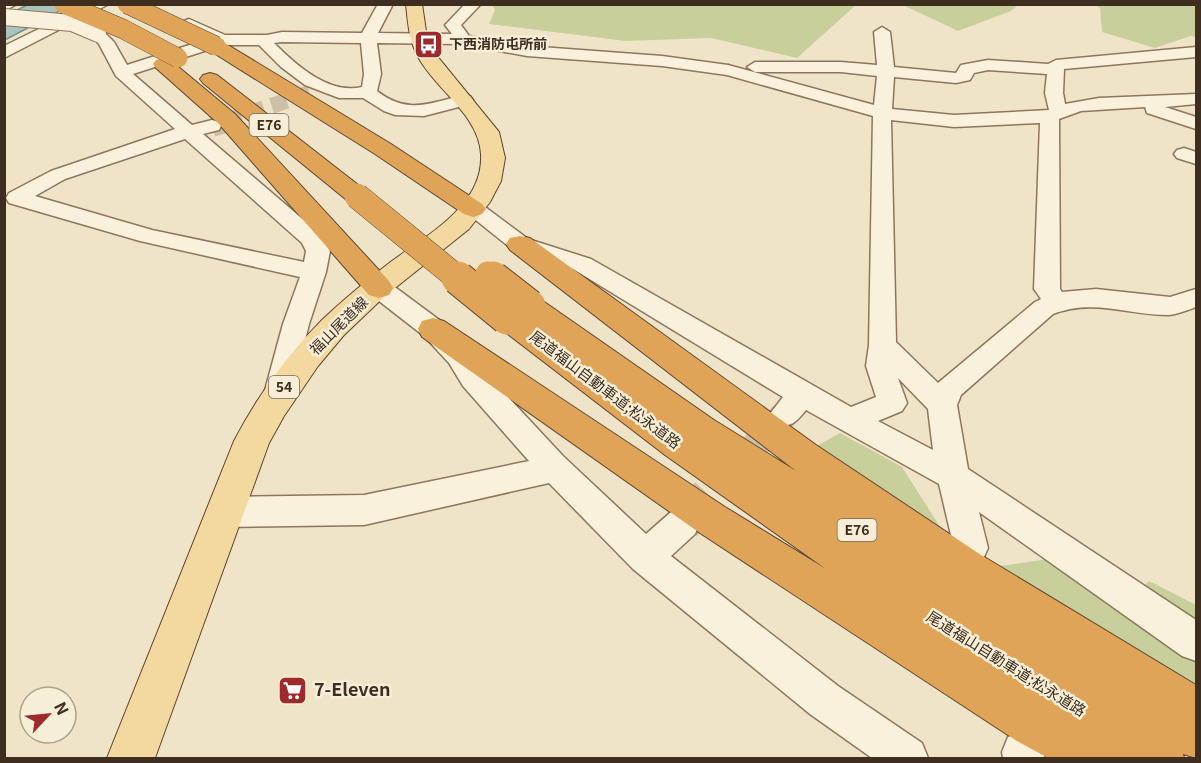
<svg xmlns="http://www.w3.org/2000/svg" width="1201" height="763" font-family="Georgia,'Noto Sans JP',serif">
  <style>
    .green { fill: #c9cf9b }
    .water { fill: #a9c4bc; stroke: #6f938a; stroke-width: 1.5 }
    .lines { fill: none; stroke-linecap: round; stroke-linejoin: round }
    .minor-tunnel-far3 { stroke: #ccc0a6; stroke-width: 16; stroke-dasharray: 16 8; stroke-linecap: butt }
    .minor-tunnel-far2 { stroke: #ccc0a6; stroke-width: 22; stroke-dasharray: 22 10; stroke-linecap: butt }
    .minor-tunnel-far1 { stroke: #ccc0a6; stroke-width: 28; stroke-dasharray: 28 14; stroke-linecap: butt }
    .minor-tunnel { stroke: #ccc0a6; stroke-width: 38; stroke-dasharray: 38 19; stroke-linecap: butt }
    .minor-casing { stroke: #8d765c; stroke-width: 3 }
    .major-casing { stroke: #5b4430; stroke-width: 2 }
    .highway-casing { stroke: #5b4430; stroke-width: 2 }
    .minor { fill: #faf1dc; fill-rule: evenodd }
    .major { fill: #f3d9a0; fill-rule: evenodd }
    .highway { fill: #e0a458; fill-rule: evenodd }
    .minor-bridge-casing { stroke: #8d765c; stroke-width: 18; stroke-linecap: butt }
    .highway-bridge-far2-casing { stroke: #5b4430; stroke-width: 20; stroke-linecap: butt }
    .highway-bridge-far1-casing { stroke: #5b4430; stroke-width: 26; stroke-linecap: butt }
    .highway-bridge-casing { stroke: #5b4430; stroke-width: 35; stroke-linecap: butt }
    .minor-bridge { stroke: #faf1dc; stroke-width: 16 }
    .highway-bridge-far2 { stroke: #e0a458; stroke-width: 19 }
    .highway-bridge-far1 { stroke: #e0a458; stroke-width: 25 }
    .highway-bridge { stroke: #e0a458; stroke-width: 33 }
    .labels { text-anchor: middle; stroke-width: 5; stroke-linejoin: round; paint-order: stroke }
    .far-poi-label { font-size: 14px; font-weight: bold; fill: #3d2e20; stroke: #f7eed8; text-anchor: start }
    .shield { fill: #f7eed8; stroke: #756857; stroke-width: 1.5 }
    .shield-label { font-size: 14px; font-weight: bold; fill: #3d2e20 }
    .street-label { font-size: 15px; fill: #3d2e20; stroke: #f7eed8 }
    .near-poi-label { font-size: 18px; font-weight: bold; fill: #3d2e20; stroke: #f7eed8; text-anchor: start }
  </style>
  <rect width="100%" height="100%" fill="#f0e4c8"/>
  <!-- green -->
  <path class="green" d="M 492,5 L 856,5 L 797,58 L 711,38 L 626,41 L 489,24 L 495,10 Z
    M 903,5 L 1018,5 L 1011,11 L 958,31 Z
    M 1095,5 L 1196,5 L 1196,37 L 1191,36 L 1155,48 L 1102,32 L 1100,8 Z
    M 840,433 L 902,467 L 944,533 L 813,448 Z
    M 1056,558 L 1196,653 L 1196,694 L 1076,624 L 1000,566 Z
    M 1149,581 L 1196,605 L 1196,635 L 1137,594 Z"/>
  <!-- water -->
  <path class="water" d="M 27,5 L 71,5 L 5,40 L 5,16 Z"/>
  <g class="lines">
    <!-- minor-tunnel-far3 -->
    <path class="minor-tunnel-far3" d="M 226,121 L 310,93"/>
    <!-- minor-tunnel-far2 -->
    <path class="minor-tunnel-far2" d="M 212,126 L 231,120"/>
    <!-- minor-tunnel-far1 -->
    <path class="minor-tunnel-far1" d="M 715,489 L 784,415"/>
    <!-- minor-tunnel -->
    <path class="minor-tunnel" d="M 683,523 L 717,487"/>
    <defs>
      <path id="minor" d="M 4,4 L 17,4 L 4,11 Z
        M 90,4 L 109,4 L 4,58 L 4,46 Z
        M 378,4 L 393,4 L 378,33 L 452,34 L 445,25 L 448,22 L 465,4 L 481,4 L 461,25 L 469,36 L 527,46 L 662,56 L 728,65 L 874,105 L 877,76 L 841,72 L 755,72 L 747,67 L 755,62 L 841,62 L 877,65 L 874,32 L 882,27 L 890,32 L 894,67 L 956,73 L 961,65 L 988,60 L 1048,64 L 1056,60 L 1196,47 L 1196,57 L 1064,69 L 1063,93 L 1065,104 L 1099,98 L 1196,94 L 1196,104 L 1165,107 L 1196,117 L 1196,129 L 1147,113 L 1145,107 L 1081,111 L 1059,119 L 1060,289 L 1062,292 L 1096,289 L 1170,297 L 1196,289 L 1196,307 C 1188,310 1178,314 1169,315 C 1128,315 1093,298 1053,314 L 961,395 L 957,405 L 968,469 L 1196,620 L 1196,661 L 1182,656 L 979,512 L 988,548 L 983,559 L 971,564 L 959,559 L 954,548 L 939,484 L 806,410 C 795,423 791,429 773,423 L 769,415 L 783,397 L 573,269 L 512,249 L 462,209 L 465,204 L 473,202 L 481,204 L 528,239 L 591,259 L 851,407 L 876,397 L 866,366 L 869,345 L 873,116 L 727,75 L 662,66 L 527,56 L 460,44 L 377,43 L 381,74 L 377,91 C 408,115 429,103 464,95 L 470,96 L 473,100 L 470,104 L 424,116 L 395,115 L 384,111 L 363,98 L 339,98 L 305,85 L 281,67 L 259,45 L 223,45 L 133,74 L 192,125 L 212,120 L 219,122 L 221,126 L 219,130 L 203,134 L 320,234 L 330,251 L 326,272 L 309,324 L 292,394 L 288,402 L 278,405 L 268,402 L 264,394 L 283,324 L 300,277 L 140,241 L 9,203 L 6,198 L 9,193 L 51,171 L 175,129 L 116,76 L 99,44 L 90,34 L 93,31 L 103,31 L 114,42 L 127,65 L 208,39 L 184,27 L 181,24 L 184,21 L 189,19 L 225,35 L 267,35 L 282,32 L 362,33 ZM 282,42 L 361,43 L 364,74 L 362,87 C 329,95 296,65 274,43 ZM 988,70 L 1047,74 L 1045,93 L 1049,110 L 954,115 L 892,109 L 894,77 L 956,83 L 970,80 L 974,73 ZM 891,120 L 954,127 L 1040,123 L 1034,289 L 1041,299 L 1035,302 L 938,383 L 896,342 ZM 185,139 L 302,243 L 306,251 L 304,262 L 152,230 L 35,196 L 65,179 ZM 898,378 L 928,409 L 933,450 L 878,421 L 902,411 L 907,403 Z
        M 1184,148 L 1196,152 L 1196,164 L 1177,158 L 1174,154 L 1177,150 Z
        M 379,280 L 388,282 L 442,322 L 469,349 L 483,370 L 563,456 L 646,534 L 671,512 L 683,508 L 695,512 L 700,523 L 695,534 L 671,556 L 838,686 L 922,743 L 928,758 L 872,758 L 810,714 L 633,569 L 549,483 L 364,525 L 226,527 L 214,522 L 209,512 L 214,502 L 226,497 L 364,495 L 529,461 L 463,386 L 449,363 L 424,336 L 370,294 L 366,288 L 370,282 Z
        M 1023,731 L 1038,737 L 1045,758 L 1003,758 L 1002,752 L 1008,737 Z"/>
      <path id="major" d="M 406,4 L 422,4 L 427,38 L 437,56 L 499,132 L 505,158 L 501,181 L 490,202 L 469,229 L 385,296 L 344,335 L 318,366 L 284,416 L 269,443 L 155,758 L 107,758 L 234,441 C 257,397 287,355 322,320 C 343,300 365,282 388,264 C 423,237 484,207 481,154 C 479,115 436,90 418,57 C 409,40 408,24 406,4 Z"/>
      <path id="highway" d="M 216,40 L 223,42 L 391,144 L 482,204 L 486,209 L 482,214 L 473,217 L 464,214 L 375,154 L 209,50 L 207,46 L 209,42 Z
        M 163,58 L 170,60 L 235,114 L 389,281 L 393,288 L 389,295 L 379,298 L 369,295 L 219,124 L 156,68 L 153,64 L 156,60 Z
        M 210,73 L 217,75 L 366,191 L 369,196 L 366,201 L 357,203 L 348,201 L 203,83 L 200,79 L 203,75 Z
        M 520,236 L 530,238 L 816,445 L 981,555 L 1196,685 L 1196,758 L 1183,754 L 1184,758 L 1048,758 L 1017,741 L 697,531 L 422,337 L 418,329 L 422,321 L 433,318 L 444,321 L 725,507 L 826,569 L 665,455 L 496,325 L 492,318 L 496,311 L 507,308 L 517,310 L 514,306 L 518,299 L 529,296 L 540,299 L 714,420 L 796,471 L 510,250 L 506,244 L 510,238 Z"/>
    </defs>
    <!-- minor casing -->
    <use href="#minor" class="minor-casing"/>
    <!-- major casing -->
    <use href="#major" class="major-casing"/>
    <!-- highway casing -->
    <use href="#highway" class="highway-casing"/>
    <!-- minor -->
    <use href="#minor" class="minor"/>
    <!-- major -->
    <use href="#major" class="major"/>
    <!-- highway -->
    <use href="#highway" class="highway"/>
    <defs>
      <path id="minor-bridge" d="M 4,17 L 72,23 L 98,34"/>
      <path id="highway-bridge-far2" d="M 64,4 L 123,29 L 178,58
        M 127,4 L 216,46"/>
      <path id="highway-bridge-far1" d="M 357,196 L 460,280
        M 488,274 L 495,280"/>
      <path id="highway-bridge" d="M 458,278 L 507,318
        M 493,278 L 529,306"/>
    </defs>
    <!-- minor-bridge casing -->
    <use href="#minor-bridge" class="minor-bridge-casing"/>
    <!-- highway-bridge-far2 casing -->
    <use href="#highway-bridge-far2" class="highway-bridge-far2-casing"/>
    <!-- highway-bridge-far1 casing -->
    <use href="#highway-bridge-far1" class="highway-bridge-far1-casing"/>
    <!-- highway-bridge casing -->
    <use href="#highway-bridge" class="highway-bridge-casing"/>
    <!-- minor-bridge -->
    <use href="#minor-bridge" class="minor-bridge"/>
    <!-- highway-bridge-far2 -->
    <use href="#highway-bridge-far2" class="highway-bridge-far2"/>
    <!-- highway-bridge-far1 -->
    <use href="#highway-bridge-far1" class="highway-bridge-far1"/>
    <!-- highway-bridge -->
    <use href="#highway-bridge" class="highway-bridge"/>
  </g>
  <!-- icons -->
  <defs>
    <symbol id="bus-square" viewBox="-11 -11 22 22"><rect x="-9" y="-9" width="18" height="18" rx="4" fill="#9e2a2b" stroke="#f7eed8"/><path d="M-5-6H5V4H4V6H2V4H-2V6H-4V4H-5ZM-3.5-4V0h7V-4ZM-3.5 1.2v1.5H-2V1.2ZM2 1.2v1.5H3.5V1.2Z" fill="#fff"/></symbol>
    <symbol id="supermarket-square" viewBox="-11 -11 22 22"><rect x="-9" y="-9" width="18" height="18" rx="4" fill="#9e2a2b" stroke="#f7eed8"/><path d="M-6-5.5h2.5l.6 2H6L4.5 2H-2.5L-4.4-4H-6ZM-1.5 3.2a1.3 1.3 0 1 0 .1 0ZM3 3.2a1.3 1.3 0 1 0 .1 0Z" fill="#fff"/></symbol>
  </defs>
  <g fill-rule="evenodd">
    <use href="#bus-square" x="412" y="28" width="33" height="33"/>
    <use href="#supermarket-square" x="276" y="674" width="33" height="33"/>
  </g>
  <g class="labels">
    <!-- far-poi labels -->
    <g class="far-poi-label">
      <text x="449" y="49">下西消防屯所前</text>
    </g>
    <!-- shield labels -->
    <g class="shield">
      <rect x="249.5" y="114" width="39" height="22" rx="4.5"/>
      <rect x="269" y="376" width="30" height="22" rx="4.5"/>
      <rect x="837.5" y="519" width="39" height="22" rx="4.5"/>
    </g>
    <g class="shield-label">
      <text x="269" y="130">E76</text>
      <text x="284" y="392">54</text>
      <text x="857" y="535">E76</text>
    </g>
    <!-- street labels -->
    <g class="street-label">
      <text transform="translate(339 326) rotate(-45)" y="5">福山尾道線</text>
      <text transform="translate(605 390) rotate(37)" y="5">尾道福山自動車道;松永道路</text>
      <text transform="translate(1006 664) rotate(32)" y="5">尾道福山自動車道;松永道路</text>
    </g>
    <!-- near-poi labels -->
    <g class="near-poi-label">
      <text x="314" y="696">7-Eleven</text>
    </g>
  </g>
  <!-- border -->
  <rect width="1201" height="763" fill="none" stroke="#3d2e20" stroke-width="12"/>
  <!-- north arrow -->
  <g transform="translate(48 715) rotate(64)"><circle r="28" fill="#f7eed8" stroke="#ada18e" stroke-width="1.5"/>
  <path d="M0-4.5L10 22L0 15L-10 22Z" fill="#9e2a2b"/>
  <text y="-9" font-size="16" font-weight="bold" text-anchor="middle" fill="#3d2e20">N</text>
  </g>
</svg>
